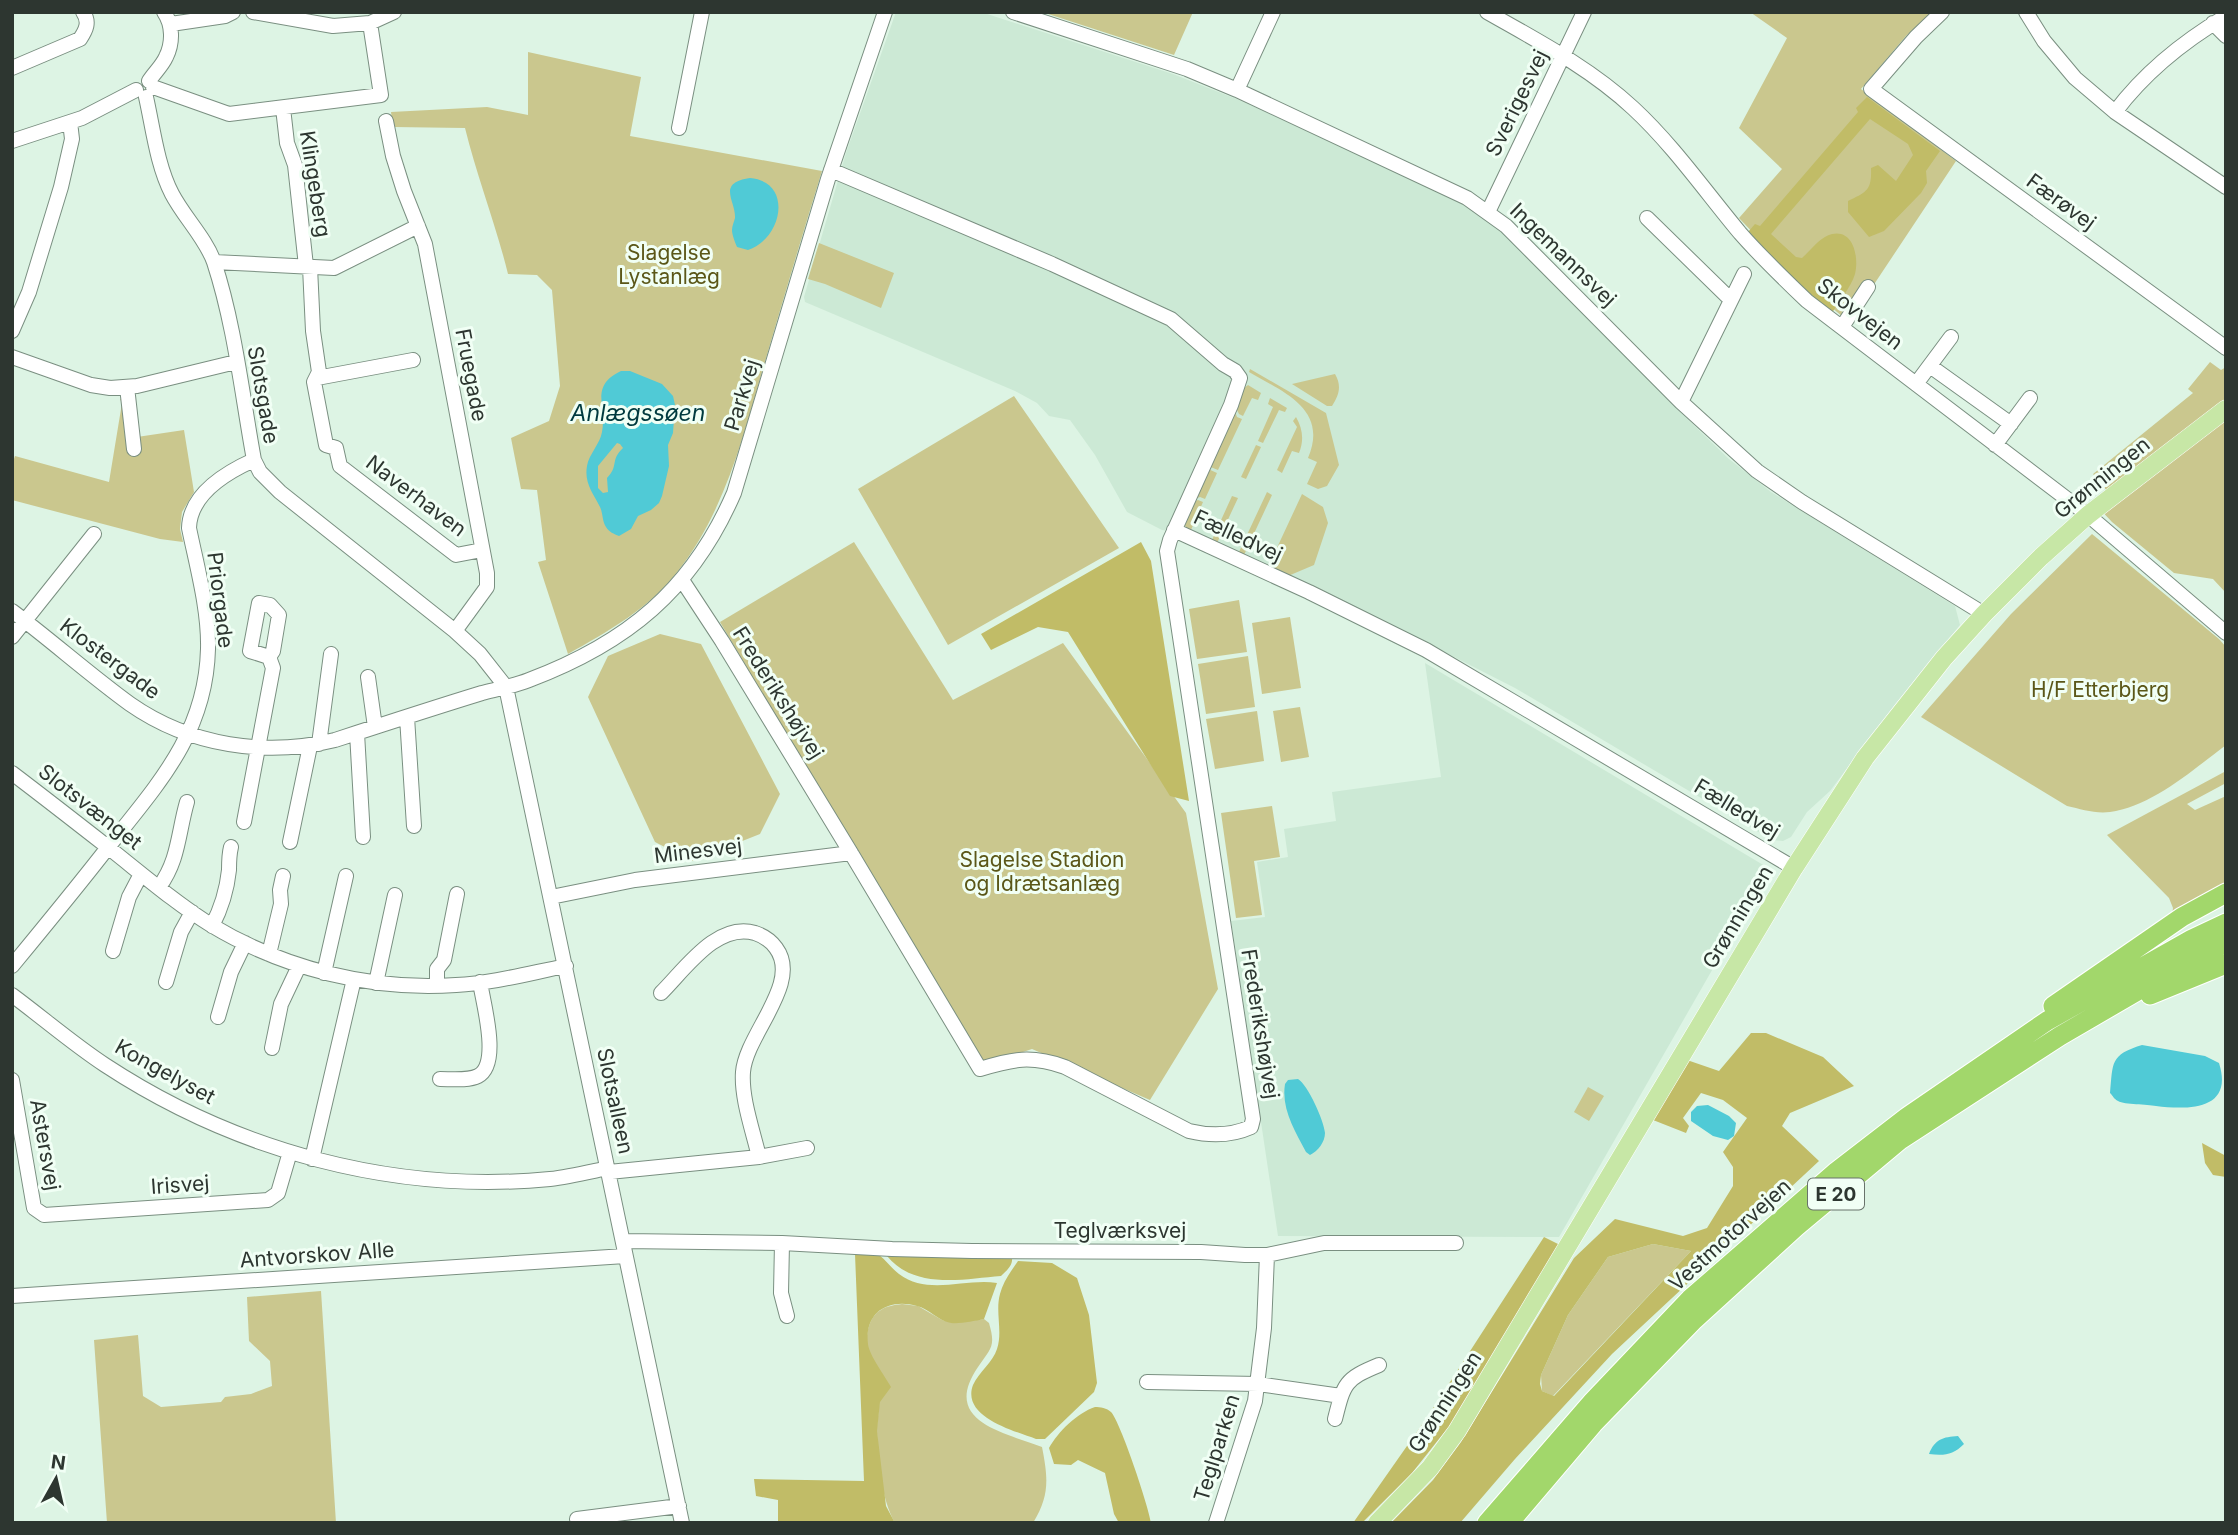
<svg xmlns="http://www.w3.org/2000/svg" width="2238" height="1535" font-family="Inter,sans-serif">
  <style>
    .built { fill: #cce9d5 }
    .green { fill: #cac78e }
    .forest { fill: #c1bc67; fill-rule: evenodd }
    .water { fill: #50cad6; fill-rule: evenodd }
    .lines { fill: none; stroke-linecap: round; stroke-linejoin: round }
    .minor-casing { stroke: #7a8f81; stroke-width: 16 }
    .major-casing { stroke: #fff; stroke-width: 19 }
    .highway-casing { stroke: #fff; stroke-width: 21 }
    .minor { stroke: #fff; stroke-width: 14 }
    .major { stroke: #c7e7a6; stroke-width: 18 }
    .highway { stroke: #a2d76b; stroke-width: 19 }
    .labels { text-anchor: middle; stroke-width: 6; stroke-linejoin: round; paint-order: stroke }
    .shield { fill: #f1fff5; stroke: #68726b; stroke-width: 2 }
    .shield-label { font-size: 19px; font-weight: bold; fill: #2d3630 }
    .street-label { font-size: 21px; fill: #2d3630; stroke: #f1fff5 }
    .park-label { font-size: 21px; fill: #5b5718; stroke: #f1fff5 }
    .water-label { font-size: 23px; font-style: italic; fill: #003a3f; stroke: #f1fff5 }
  </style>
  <rect width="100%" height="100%" fill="#ddf4e4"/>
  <!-- built -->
  <path class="built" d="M 896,12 L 981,12 L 1173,74 L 1239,100 L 1461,201 L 1489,220 L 1518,245 L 1679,411 L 1729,459 L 1771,492 L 1955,606 L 1960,625 L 1897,702 L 1830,791 L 1807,812 L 1791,837 L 1783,841 L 1772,840 L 1515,688 L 1409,634 L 1388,626 L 1191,534 L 1162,530 L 1127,512 L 1095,455 L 1070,420 L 1049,416 L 1037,403 L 1015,391 L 805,302 L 804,297 L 846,153 Z
    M 1425,663 L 1770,869 L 1559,1237 L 1278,1236 L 1231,921 L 1265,917 L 1257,862 L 1288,857 L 1284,829 L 1336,821 L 1332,792 L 1441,777 Z"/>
  <!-- green -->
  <path class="green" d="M 1042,12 L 1193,12 L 1174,55 Z
    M 1750,12 L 1928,12 L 1929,15 L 1906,36 L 1861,89 L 1956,161 L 1849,322 L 1795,277 L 1739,218 L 1782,169 L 1739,128 L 1787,38 Z
    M 528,52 L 641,77 L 630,136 L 822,171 C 802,236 783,300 764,365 C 743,437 725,511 678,571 C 650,608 607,632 568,654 L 538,562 L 546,560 L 537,490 L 521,489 L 511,438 L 549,421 L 560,386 L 552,290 L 537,275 L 508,274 C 496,225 477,177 465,128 L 393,127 L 391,112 L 487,107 L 528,115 Z
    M 819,243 L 894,273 L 881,308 L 825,284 L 808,279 Z
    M 2210,362 L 2221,370 L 2226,367 L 2226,593 L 2213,579 L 2174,573 L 2112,522 L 2095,504 L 2107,491 L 2093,474 L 2193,393 L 2188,389 Z
    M 1250,369 L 1326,413 L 1339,465 L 1327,486 L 1318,489 L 1307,484 L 1317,462 L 1308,458 C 1329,409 1283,392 1249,372 Z
    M 1335,374 C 1342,386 1339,395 1332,406 L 1327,406 L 1292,384 Z
    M 1248,385 L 1261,393 L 1258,400 L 1252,398 L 1243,416 L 1239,414 L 1235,406 L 1244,388 Z
    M 1014,396 L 1119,548 L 948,645 L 858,489 Z
    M 131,398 L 137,437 L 184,430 L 194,492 L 182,512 L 180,529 L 183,542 L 160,539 L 12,500 L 12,465 L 15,456 L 109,482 L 122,403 L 120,399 Z
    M 1270,398 L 1287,408 L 1285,412 L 1279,410 L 1263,443 L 1258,441 L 1273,407 L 1268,404 Z
    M 1234,409 L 1237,417 L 1242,419 L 1218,470 L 1208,466 Z
    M 1296,417 C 1303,429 1304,441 1299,453 L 1292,451 L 1282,473 L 1277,470 L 1297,427 L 1293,421 Z
    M 1256,445 L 1261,447 L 1246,479 L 1241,477 Z
    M 1206,468 L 1217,473 L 1205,499 L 1200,497 L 1192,500 Z
    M 1267,492 L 1272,495 L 1244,555 L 1239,552 Z
    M 1302,494 L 1323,507 L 1328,523 L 1314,565 L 1288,576 L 1268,567 Z
    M 1232,496 L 1238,498 L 1217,543 L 1212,540 Z
    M 1198,500 L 1203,502 L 1191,530 L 1188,531 L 1184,524 L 1190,503 Z
    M 2092,534 L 2219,639 L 2226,647 L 2226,745 C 2194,769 2151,807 2110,812 C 2095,814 2081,809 2067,806 L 1921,717 L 2011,614 Z
    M 854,542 L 953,700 L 1063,643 L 1186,813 L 1218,989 L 1150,1100 L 1032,1049 L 981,1066 L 720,622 Z
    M 1239,600 L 1247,652 L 1197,659 L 1189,609 Z
    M 1290,617 L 1301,688 L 1262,694 L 1252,623 Z
    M 660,634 L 701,644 L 780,794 L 760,834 L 692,861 L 655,842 L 588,697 L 608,656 Z
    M 1248,656 L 1255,707 L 1206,714 L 1198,664 Z
    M 1300,707 L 1309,757 L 1281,762 L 1273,711 Z
    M 1257,711 L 1264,761 L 1215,769 L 1206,719 Z
    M 2226,771 L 2226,783 L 2187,804 L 2195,810 L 2226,796 L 2226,883 L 2187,904 L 2172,915 L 2173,908 L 2169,898 L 2107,835 Z
    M 1272,806 L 1280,857 L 1254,861 L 1262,915 L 1236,918 L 1221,813 Z
    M 1588,1087 L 1604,1096 L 1589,1121 L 1574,1112 Z
    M 1653,1244 L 1691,1251 L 1553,1396 L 1542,1391 L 1541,1375 L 1568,1315 L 1608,1257 Z
    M 321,1291 L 336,1523 L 107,1523 L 94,1340 L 138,1335 L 143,1396 L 161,1407 L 221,1402 L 225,1397 L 251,1394 L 272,1386 L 270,1361 L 249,1341 L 247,1297 Z
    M 902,1304 L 918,1306 L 942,1320 L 954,1323 L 984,1319 L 989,1323 C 996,1347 991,1348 978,1367 C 941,1421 1002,1432 1042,1447 C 1048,1478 1050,1495 1033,1523 L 895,1523 C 881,1498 878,1461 877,1433 C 876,1422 880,1411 879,1401 C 877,1377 861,1350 869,1326 C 875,1309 886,1306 902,1304 Z"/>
  <!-- forest -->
  <path class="forest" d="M 1867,97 L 1940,151 L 1926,171 L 1927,183 L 1921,193 L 1884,231 L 1869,237 L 1848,212 L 1848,201 C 1866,192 1872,191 1871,168 L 1878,165 L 1896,181 L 1913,155 L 1908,144 L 1870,119 L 1771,234 L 1796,257 L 1802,258 C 1810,251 1821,236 1832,234 C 1854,229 1859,258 1855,274 C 1851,287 1839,301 1832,313 L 1801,286 L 1748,232 L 1755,224 L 1760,226 L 1858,112 L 1856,108 Z
    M 1141,542 L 1151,561 L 1189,801 L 1170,796 L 1068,632 L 1038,627 L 991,650 L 981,634 Z
    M 1751,1033 L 1766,1033 L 1823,1057 L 1854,1086 L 1790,1113 L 1782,1126 L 1819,1161 L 1612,1354 L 1515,1459 L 1460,1523 L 1391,1523 L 1433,1480 L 1461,1442 L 1574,1258 L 1615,1219 L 1683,1236 L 1707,1228 L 1733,1186 L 1733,1167 L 1723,1152 L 1747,1118 L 1723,1100 L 1701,1093 L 1683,1118 L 1689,1126 L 1686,1133 L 1653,1120 L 1687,1060 L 1719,1071 ZM 1653,1244 L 1691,1251 L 1554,1396 L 1542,1391 L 1540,1384 L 1541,1375 L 1568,1315 L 1608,1257 Z
    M 2202,1143 L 2226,1156 L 2226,1177 L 2213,1175 L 2205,1163 Z
    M 1544,1237 L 1560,1245 L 1458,1415 L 1412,1473 L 1362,1523 L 1353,1523 L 1428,1416 Z
    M 855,1254 L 879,1255 C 886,1260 892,1269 899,1274 C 928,1296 965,1278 997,1283 L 984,1319 C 974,1321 961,1324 951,1323 C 938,1321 930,1309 917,1306 C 889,1298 864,1312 868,1344 C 869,1355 885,1376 891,1387 L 880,1402 L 877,1431 L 886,1506 L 895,1523 L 778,1523 L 778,1500 L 756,1496 L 754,1479 L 864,1481 Z
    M 887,1256 L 1012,1258 C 1013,1266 1006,1271 1001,1276 C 963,1279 915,1290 887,1256 Z
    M 1018,1261 L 1052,1263 L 1077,1278 L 1089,1315 L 1097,1383 L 1094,1392 L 1045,1439 L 1036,1439 C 1015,1431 961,1417 973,1385 C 979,1372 993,1362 997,1349 C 1003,1331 995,1312 1000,1294 C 1003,1282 1011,1271 1018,1261 Z
    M 1095,1407 C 1100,1407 1107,1408 1111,1412 C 1120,1421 1149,1507 1151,1523 L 1119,1523 L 1114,1514 L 1105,1473 L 1078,1460 L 1071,1465 L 1054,1464 L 1049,1448 C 1058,1432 1077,1413 1095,1407 Z"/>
  <!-- water -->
  <path class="water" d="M 750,178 C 794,182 782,239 748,250 L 737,247 C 735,242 732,235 732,230 C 732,226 734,222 735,218 C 736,201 716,183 750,178 Z
    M 621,371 L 630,371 L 662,384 L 673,396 L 675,405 L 673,433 L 668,445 L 669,466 L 662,496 L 659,503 L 651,510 L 638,516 L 631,529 L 619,536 C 614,534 609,532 606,527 C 602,521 603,513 600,507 C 593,493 584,483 587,466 C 589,454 600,444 602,432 C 607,406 589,386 621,371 ZM 617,443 L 620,444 L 623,448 C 610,460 619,466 607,478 L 608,492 L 603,493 L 598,488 L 598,466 Z
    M 2142,1045 L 2205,1056 L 2219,1063 C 2234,1110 2189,1110 2156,1106 C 2147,1104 2125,1105 2118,1101 C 2114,1099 2113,1096 2110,1093 C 2113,1062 2110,1055 2142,1045 Z
    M 1298,1079 C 1308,1085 1324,1121 1325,1133 C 1325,1142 1318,1151 1310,1155 L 1306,1152 C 1295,1131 1281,1109 1285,1084 L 1288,1080 Z
    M 1708,1105 L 1729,1116 L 1736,1123 L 1734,1136 L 1728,1140 L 1713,1136 L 1691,1121 L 1691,1112 L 1697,1106 Z
    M 1958,1436 L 1964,1444 C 1953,1455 1944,1456 1929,1454 C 1935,1439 1943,1437 1958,1436 Z"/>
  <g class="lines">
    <defs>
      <path id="minor" d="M 253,12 L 333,26 L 370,23 L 394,12
        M 1013,12 L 1187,69 L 1237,90 L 1467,198 L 1506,226 L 1681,402 L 1757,471 L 1802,502 L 1984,614
        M 1487,12 C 1538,41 1590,68 1633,108 C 1673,145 1705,191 1740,233 C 1761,257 1784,279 1807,301 L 2088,515 L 2226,633
        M 1942,12 L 1916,37 L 1871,89 L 2226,348
        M 2026,12 L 2044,41 L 2075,78 L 2115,112 L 2226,187
        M 2213,23 L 2226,36
        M 171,24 L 225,16 L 233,12
        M 12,68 L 80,39 C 86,30 90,22 83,12
        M 149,81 C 154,73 162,66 166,57 C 173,43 173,25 164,12
        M 153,87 L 229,114 L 381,95 L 370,23
        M 1237,90 L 1273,12
        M 146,97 C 153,128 157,165 172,194 C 184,217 206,239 214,262 C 235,326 242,395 254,460 L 260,472 L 280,492 L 455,631 L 480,654 L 506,687 L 682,1523
        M 283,108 L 287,143 L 295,165 L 306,266
        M 2115,112 C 2145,72 2184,41 2226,16
        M 386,121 L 393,156 L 404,191 L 425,244 L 487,573 L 487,587 L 455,631
        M 679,128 L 702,12
        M 12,141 L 82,118 L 136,90
        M 1488,212 L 1584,12
        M 1647,218 L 1730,299
        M 214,262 L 334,268 L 418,226
        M 310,267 L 313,331 L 319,372 L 314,382 L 326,445 L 336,448 L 340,466 L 456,555 L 482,550
        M 1842,327 L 1868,287
        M 12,331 L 29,292 L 61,187 L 72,139 L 70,122
        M 12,357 L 91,385 L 110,388 L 137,386 L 236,362
        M 1930,366 L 2011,424
        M 317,378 L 413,360
        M 1916,384 L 1951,337
        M 127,387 L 134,449
        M 1681,402 L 1744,274
        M 1995,445 L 2030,398
        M 1174,530 L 1309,592 L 1426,650 L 1794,868
        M 682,580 L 722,641 L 851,853 L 980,1069 C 1013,1059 1031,1055 1065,1067 L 1189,1131 C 1210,1136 1231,1136 1251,1127 L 1253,1119 L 1167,551 L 1170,540 L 1231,405 L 1240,378 L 1235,371 L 1223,364 L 1171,319 L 1052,264 L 831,170
        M 12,611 C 52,641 90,675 130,704 C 190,746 266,757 335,740 C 384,724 433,708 482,693 C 498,689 514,686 529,680 C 627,643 692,590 734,493 L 828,179 L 885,12
        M 12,637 L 94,534
        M 368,677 L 375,727
        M 407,717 L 414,826
        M 357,733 L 363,837
        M 319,744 L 331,654
        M 12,773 C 45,798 77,823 109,848 C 142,874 175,903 211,925 C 284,969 372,991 456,985 C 493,983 530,973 566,966
        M 244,822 L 273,668 L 269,657 L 250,651 L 259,603 L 270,605 L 279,615 L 273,651 L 269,657
        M 290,842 L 310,746
        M 159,887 C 179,860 178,833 187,802
        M 551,897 L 635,880 L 851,853
        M 212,926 C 221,909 227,889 229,870 C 229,862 229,855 231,847
        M 113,951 L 129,897 L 141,874
        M 269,954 L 281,904 L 280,890 L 283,876
        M 12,966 C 45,926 78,886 109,846 C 158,784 206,733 208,649 C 209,610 197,567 189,528 C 190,494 225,473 254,460
        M 324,973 L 346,876
        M 166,982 L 181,932 L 192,912
        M 376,983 L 395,895
        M 437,986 L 437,969 L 444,960 L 457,894
        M 661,993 C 686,968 717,922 755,933 C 764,936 771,941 776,948 C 802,983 746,1034 743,1072 C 741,1098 753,1131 759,1157
        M 12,995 C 43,1018 73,1044 105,1065 C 236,1151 394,1194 550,1179 C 569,1177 589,1172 608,1168
        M 218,1017 L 231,972 L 245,943
        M 272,1048 L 281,1004 L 299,966
        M 440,1079 C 451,1079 468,1081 478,1076 C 501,1064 483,1003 480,982
        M 12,1080 L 34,1208 L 44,1215 L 268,1200 L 278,1193 L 290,1152
        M 312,1159 L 354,979
        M 609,1172 L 759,1157 L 807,1148
        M 623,1241 L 782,1243 L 892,1249 L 972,1251 L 1201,1252 L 1245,1255 L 1267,1255 L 1324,1243 L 1456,1243
        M 782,1243 L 781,1293 L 787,1316
        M 12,1296 L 625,1256
        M 1147,1382 L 1258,1384 L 1341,1396
        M 1335,1419 C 1344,1383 1345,1379 1379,1365
        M 577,1519 L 679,1506
        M 1216,1523 L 1255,1401 L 1264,1328 L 1267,1255"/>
      <path id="major" d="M 1377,1523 L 1430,1468 L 1457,1431 L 1794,868 L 1865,758 L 1944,658 L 1984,614 L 2041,557 L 2088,515 L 2226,409"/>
      <path id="highway" d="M 2150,995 L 2226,964
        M 2053,1006 L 2182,917 L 2226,893
        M 1487,1523 L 1593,1401 L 1690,1299 L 1837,1171 L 1907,1117 L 2047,1021 L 2192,939 L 2226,923
        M 1509,1523 L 1593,1424 L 1694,1320 L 1796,1227 L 1900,1140 L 2060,1036 L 2182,965 L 2226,943"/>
    </defs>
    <!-- minor casing -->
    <use href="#minor" class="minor-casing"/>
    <!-- major casing -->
    <use href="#major" class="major-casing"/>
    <!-- highway casing -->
    <use href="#highway" class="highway-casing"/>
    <!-- minor -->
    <use href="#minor" class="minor"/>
    <!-- major -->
    <use href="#major" class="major"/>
    <!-- highway -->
    <use href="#highway" class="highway"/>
  </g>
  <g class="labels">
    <!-- shield labels -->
    <rect class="shield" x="1808" y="1178.5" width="56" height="31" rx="5"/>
    <g class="shield-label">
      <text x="1836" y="1201">E 20</text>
    </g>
    <!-- street labels -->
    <g class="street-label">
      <text transform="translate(1517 103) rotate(-64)" y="7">Sverigesvej</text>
      <text transform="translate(315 184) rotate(81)" y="7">Klingeberg</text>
      <text transform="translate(2061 202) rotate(36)" y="7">Færøvej</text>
      <text transform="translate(1563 255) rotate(44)" y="7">Ingemannsvej</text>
      <text transform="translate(1860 314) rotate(38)" y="7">Skovvejen</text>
      <text transform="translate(471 375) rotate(79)" y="7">Fruegade</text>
      <text transform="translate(263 395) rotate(80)" y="7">Slotsgade</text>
      <text transform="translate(742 395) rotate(-73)" y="7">Parkvej</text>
      <text transform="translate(2102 478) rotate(-39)" y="7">Grønningen</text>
      <text transform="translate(416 496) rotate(37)" y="7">Naverhaven</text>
      <text transform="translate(1238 536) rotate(25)" y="7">Fælledvej</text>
      <text transform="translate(220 600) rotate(83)" y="7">Priorgade</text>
      <text transform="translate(110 659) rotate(37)" y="7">Klostergade</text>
      <text transform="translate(778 693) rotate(58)" y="7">Frederikshøjvej</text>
      <text transform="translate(90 807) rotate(38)" y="7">Slotsvænget</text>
      <text transform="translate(1737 809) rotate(31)" y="7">Fælledvej</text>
      <text transform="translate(698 851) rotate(-7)" y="7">Minesvej</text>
      <text transform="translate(1738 917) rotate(-59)" y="7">Grønningen</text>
      <text transform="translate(1260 1024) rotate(81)" y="7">Frederikshøjvej</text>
      <text transform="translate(165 1072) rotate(29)" y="7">Kongelyset</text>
      <text transform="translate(615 1101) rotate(78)" y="7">Slotsalleen</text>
      <text transform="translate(45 1145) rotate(80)" y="7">Astersvej</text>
      <text transform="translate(180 1185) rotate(-4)" y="7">Irisvej</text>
      <text x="1120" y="1238">Teglværksvej</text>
      <text transform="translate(1730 1235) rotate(-42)" y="7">Vestmotorvejen</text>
      <text transform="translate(317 1255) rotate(-4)" y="7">Antvorskov Alle</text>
      <text transform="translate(1445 1402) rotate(-57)" y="7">Grønningen</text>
      <text transform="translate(1217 1448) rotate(-73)" y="7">Teglparken</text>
    </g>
    <!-- park labels -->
    <g class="park-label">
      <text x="669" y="260">Slagelse<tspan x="669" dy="24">Lystanlæg</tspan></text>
      <text x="2100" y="697">H/F Etterbjerg</text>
      <text x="1042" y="867">Slagelse Stadion<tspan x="1042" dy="24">og Idrætsanlæg</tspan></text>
    </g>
    <!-- water labels -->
    <g class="water-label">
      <text x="638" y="421">Anlægssøen</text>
    </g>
  </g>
  <!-- border -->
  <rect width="2238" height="1535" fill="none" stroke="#2d3630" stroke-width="28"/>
  <!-- north arrow -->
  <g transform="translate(56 1479) rotate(8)" stroke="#f1fff5" stroke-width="5" paint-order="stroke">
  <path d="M0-5L12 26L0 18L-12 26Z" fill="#2d3630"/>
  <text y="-10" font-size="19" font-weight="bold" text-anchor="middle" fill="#2d3630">N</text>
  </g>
</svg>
